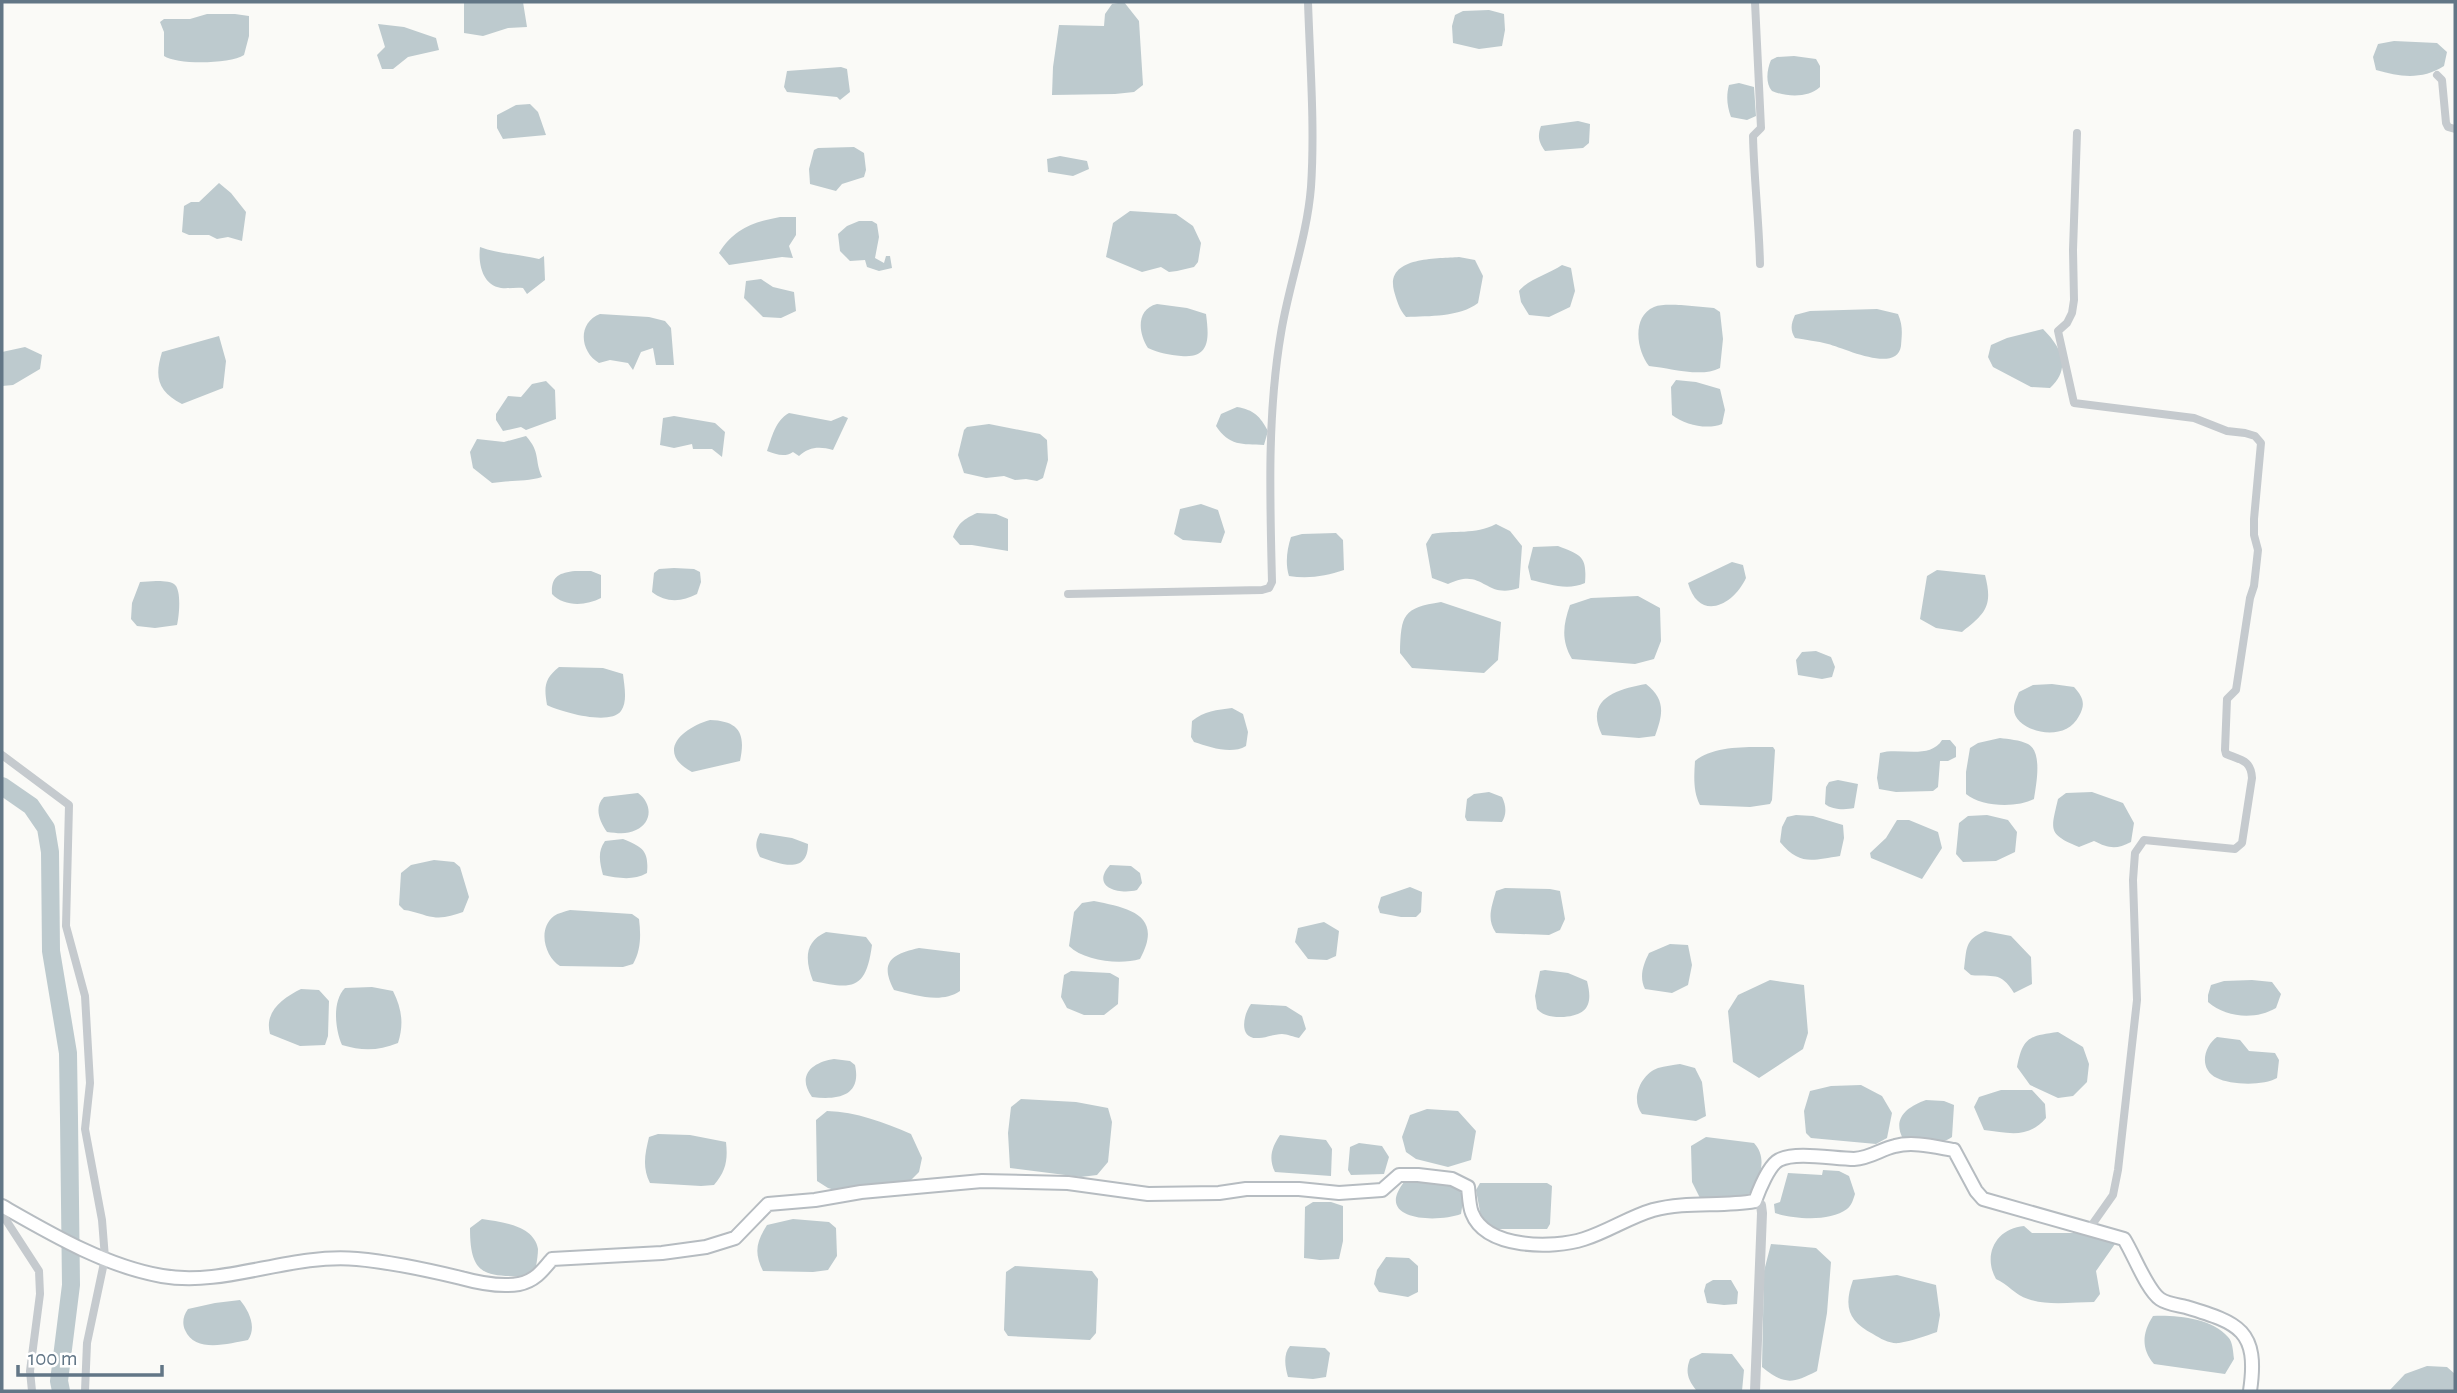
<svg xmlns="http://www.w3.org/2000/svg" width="2457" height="1393" font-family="'Alegreya Sans',sans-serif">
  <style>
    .water { fill: #bdcace }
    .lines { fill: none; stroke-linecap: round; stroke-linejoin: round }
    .river { stroke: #bdcace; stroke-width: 18 }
    .primary-casing { stroke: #b6bcc1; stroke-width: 16 }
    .minor { stroke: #c5cace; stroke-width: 8 }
    .tertiary { stroke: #c5cace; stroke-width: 10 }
    .primary { stroke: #fff; stroke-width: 12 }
  </style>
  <rect width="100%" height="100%" fill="#fafaf7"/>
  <!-- water -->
  <path class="water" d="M 464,2 L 523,2 L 527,27 L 508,28 L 483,36 L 464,33 Z
    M 1124,2 L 1139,21 L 1143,85 L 1134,92 L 1115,94 L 1052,95 L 1053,67 L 1059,25 L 1104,26 L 1105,14 L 1112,4 Z
    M 1489,10 L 1504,14 L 1505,30 L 1502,46 L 1479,49 L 1453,43 L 1452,26 L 1455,15 L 1463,11 Z
    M 207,14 L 235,14 L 249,16 L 249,36 L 244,55 C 230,64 177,65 164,56 L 164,32 L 160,22 L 164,19 L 190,19 Z
    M 378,24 L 404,27 L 436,38 L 439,50 L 408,57 L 393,69 L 382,69 L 377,55 L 385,47 Z
    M 2394,41 L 2437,43 L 2447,52 L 2444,66 C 2422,80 2400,77 2376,70 L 2373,57 L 2378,44 Z
    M 1794,56 L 1816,59 L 1820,66 L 1820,87 C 1809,98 1786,97 1772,91 C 1765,83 1767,69 1771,60 L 1777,57 Z
    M 841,67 L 847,69 L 850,92 L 840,100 L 837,97 L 787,92 L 784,87 L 787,71 Z
    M 1739,83 L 1754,87 L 1756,116 L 1747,120 L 1731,117 C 1727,106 1726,96 1729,85 Z
    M 530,104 L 538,112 L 546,135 L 503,139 L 497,128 L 497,115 L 516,105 Z
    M 1578,121 L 1590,124 L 1589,143 L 1583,148 L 1545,151 C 1539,142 1537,137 1541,126 Z
    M 854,147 L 864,153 L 866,170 L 864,177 L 842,184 L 836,191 L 810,184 L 809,169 L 814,150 L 818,148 Z
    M 1060,156 L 1087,161 L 1089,169 L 1073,176 L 1048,172 L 1047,159 Z
    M 219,183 L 231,193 L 246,212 L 242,241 L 228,237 L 217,239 L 209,235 L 189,235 L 182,232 L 184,206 L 191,202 L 199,202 Z
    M 1130,211 L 1176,214 L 1193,226 L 1201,243 L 1198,262 L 1194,267 L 1177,271 L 1169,272 L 1161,267 L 1142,272 L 1106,257 L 1113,223 Z
    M 780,217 L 796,217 L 796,235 L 789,246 L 793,258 L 782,257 L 729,265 L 719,253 C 734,229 753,222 780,217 Z
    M 859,221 L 872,221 L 877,224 L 879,237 L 875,258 L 884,263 L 886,256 L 890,256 L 892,268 L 879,271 L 867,267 L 865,260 L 850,261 L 840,251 L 838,234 L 847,226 Z
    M 480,247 C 499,254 519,254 539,259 L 544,256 L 545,280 L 527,294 L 523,288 C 515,287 508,289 501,288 C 482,285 478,263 480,247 Z
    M 1459,257 L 1475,260 L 1483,276 L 1478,303 C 1460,317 1429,316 1406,317 C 1399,309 1397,301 1394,291 C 1385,256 1437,259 1459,257 Z
    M 1562,265 L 1571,268 L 1575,291 L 1570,307 L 1549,317 L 1529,315 L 1521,302 L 1519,291 C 1527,280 1549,274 1562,265 Z
    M 761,279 L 773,287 L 794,292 L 796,311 L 781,318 L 763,317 L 744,298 L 746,281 Z
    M 1157,304 L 1187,308 L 1206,314 C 1209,337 1211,359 1181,356 C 1169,355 1159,353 1148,348 C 1138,333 1136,309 1157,304 Z
    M 1681,305 L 1714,308 L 1720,312 L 1723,339 L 1720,368 C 1701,378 1670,368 1649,366 C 1637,351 1631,317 1654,307 C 1661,304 1673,305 1681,305 Z
    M 1877,309 L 1898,314 C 1903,326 1902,333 1901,346 C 1897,374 1844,348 1828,344 C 1817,341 1806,340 1795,338 C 1790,330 1791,324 1795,315 L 1810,311 Z
    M 600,314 L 649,317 L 665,321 L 671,328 L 674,365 L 656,365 L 653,348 L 641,352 L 633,370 L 628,363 L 610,360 L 599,363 C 580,352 577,323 600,314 Z
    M 2043,329 C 2061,347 2072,368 2050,388 L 2031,387 L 1993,367 L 1988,357 L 1991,345 L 2007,338 Z
    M 219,336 L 226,361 L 223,388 L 182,404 C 158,391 154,378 162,352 Z
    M 25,347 L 42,355 L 40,369 L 13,385 L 2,386 L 2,352 Z
    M 1676,380 L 1696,382 L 1720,389 L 1725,410 L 1722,424 C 1707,430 1685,425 1672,415 L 1671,387 Z
    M 546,381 L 555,390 L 556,419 L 526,430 L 521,427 L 503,431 L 496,420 L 496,414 L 508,396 L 521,397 L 532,384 Z
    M 1237,407 C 1254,410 1260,416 1268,431 L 1264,445 C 1242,444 1229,446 1216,426 L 1221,414 Z
    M 789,413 L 831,421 L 843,416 L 848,418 L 833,450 C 819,446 809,447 799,456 L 793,452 C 784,458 776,454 767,451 C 772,437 775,421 789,413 Z
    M 674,416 L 715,423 L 725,432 L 722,457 L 712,449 L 693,449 L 692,444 L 674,448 L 660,445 L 663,418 Z
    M 989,424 L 1040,434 L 1047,440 L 1048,460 L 1043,478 L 1037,481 L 1026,479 L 1015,480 L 1004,476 L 986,478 L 964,473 L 958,455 L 964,430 L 967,427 Z
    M 526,436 C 541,453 534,459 542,477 C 525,482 509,480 492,483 L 473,468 L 470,452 L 477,439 L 504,442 Z
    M 1201,504 L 1218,510 L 1225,532 L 1221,543 L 1183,540 L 1174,534 L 1180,509 Z
    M 977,513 L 996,514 L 1008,519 L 1008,551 L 972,545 L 960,545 L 953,537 C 958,523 964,519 977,513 Z
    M 1496,524 L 1510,531 L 1522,546 L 1519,588 C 1484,600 1484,566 1448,584 L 1432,578 L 1426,544 L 1432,534 C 1455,530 1474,535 1496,524 Z
    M 1336,533 L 1343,540 L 1344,570 C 1326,576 1309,579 1289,576 C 1285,564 1287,549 1291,537 L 1302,534 Z
    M 1558,546 C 1582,555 1587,557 1585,583 C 1567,591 1549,584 1531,580 L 1528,567 L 1533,547 Z
    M 1732,562 L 1743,565 L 1746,578 C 1733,606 1699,622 1688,583 Z
    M 674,568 L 694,569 L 700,572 L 701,582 L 697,594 C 682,602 666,603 652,592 L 654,573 L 659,569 Z
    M 1937,570 L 1985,575 C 1993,606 1986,613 1962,632 L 1936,628 L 1920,619 L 1927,576 Z
    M 575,571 L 591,571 L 601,575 L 601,598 C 586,606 564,607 552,594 C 551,576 559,573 575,571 Z
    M 156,581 C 161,581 170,581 174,584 C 182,589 179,617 177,625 L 155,628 L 137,626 L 131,619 L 132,603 L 140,582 Z
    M 1638,596 L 1660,608 L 1661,641 L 1654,659 L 1635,664 L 1572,659 C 1561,640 1563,625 1570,605 L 1591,598 Z
    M 1441,602 L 1501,622 L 1498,660 L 1484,673 L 1412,668 L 1400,653 C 1401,614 1403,608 1441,602 Z
    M 1816,651 L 1831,657 L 1835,667 L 1832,677 L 1822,679 L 1798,675 L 1796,660 L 1802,652 Z
    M 559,667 L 603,668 L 623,674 C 624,685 628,701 621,711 C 610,726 561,712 547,705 C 544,687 544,679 559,667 Z
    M 1646,684 C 1666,700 1663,714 1655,736 L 1639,738 L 1602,735 C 1584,699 1617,689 1646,684 Z
    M 2052,684 L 2074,687 C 2083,697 2086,704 2079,716 C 2064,746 2012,730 2014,708 C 2014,703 2017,697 2019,692 L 2033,685 Z
    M 1232,708 L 1243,714 L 1248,732 L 1246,746 C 1231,755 1210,747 1194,742 L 1191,737 L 1192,721 C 1204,711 1217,710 1232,708 Z
    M 710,720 C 739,721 746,733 740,761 L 692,772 C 655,752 682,728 710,720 Z
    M 2000,738 C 2008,739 2020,740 2028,744 C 2043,752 2036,785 2034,799 C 2017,808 1981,807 1966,794 L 1966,772 L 1970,748 L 1978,743 Z
    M 1942,740 L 1950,740 L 1956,747 L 1956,757 L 1948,761 L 1940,761 L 1938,787 L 1933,791 L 1896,792 L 1879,789 L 1877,778 L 1880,753 C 1899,747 1930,760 1942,740 Z
    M 1773,747 L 1775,750 L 1772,800 L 1770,804 L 1750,807 L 1700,805 C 1693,792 1694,776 1695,761 C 1714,745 1749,747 1773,747 Z
    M 1838,780 L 1858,784 L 1854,808 C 1846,810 1832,810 1825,804 L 1826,787 L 1829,782 Z
    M 1489,792 L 1502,797 C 1506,805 1507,814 1502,822 L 1467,821 L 1465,817 L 1467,799 L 1474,794 Z
    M 2092,792 L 2123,803 L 2134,823 L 2131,842 C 2116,850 2108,848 2094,841 L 2079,847 C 2047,834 2051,830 2058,799 L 2066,793 Z
    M 638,793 C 652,803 653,822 636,830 C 626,835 617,833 607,832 C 599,821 594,807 604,797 Z
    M 1796,815 L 1813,816 L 1843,825 L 1844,838 L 1840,856 C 1812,860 1800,866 1780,842 L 1782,827 L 1787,817 Z
    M 1987,815 L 2008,820 L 2017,832 L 2015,852 L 1996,861 L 1963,862 L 1956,854 L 1959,823 L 1968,816 Z
    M 1897,820 L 1909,820 L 1938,832 L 1942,848 L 1922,879 L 1871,858 L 1870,853 L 1886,838 Z
    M 760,833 L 792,838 L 808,844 C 808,875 780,864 760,857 C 755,848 755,842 760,833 Z
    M 623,839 C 643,847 649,851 647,873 C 633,881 618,878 603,875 C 600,863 597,852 605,841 Z
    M 434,860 L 454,862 L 460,867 L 469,897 L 463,912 C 453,915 443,919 433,917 C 424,916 415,911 404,910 L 399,905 L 401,873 L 411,865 Z
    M 1110,865 L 1131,866 L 1140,873 L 1142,883 L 1137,890 C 1119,895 1090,887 1110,865 Z
    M 1410,887 L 1422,892 L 1421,912 L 1416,917 L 1401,917 L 1380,913 L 1378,907 L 1381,897 Z
    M 1505,888 L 1550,889 L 1560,891 L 1565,919 L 1560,930 L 1549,935 L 1496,933 C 1486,919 1492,906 1496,891 Z
    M 1094,901 C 1129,908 1164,915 1140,959 C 1120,965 1084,961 1069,946 L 1074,912 L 1082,903 Z
    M 570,910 L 632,914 L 639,919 C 641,935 641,950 633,964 L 623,967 L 560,966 C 545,957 537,929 554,916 C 558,913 564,912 570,910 Z
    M 1324,922 L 1339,931 L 1336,956 L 1327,960 L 1308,959 L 1295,942 L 1298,928 Z
    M 1985,931 L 2011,936 L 2031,957 L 2032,984 L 2014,993 C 2000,970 1993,978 1971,975 L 1964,969 C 1967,949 1964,940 1985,931 Z
    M 826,932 L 866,937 L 872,945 C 866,989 854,990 813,981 C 805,960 804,942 826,932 Z
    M 1670,944 L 1688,945 L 1692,965 L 1688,985 L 1672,993 L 1645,989 C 1639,977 1643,965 1649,953 Z
    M 919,948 L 960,953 L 960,991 C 941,1004 915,995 894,990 C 879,962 892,954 919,948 Z
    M 1545,970 L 1568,973 L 1587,981 C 1593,1004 1588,1015 1564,1017 C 1553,1017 1545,1017 1537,1009 L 1535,996 L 1540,971 Z
    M 1071,971 L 1110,973 L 1119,978 L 1118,1004 L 1104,1015 L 1084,1015 L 1067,1008 L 1061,997 L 1064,975 Z
    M 1770,980 L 1804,985 L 1808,1033 L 1803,1049 L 1759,1078 L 1733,1062 L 1728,1011 L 1738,995 Z
    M 2252,980 L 2272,982 L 2281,994 L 2276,1008 C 2256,1020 2226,1018 2208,1002 L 2208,995 L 2211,985 L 2224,981 Z
    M 372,987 L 393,991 C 402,1009 404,1024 398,1043 C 378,1051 362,1051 342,1045 C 335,1029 332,1001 345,988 Z
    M 301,989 L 319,990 L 329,1001 L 328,1036 L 325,1045 L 300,1046 L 270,1034 C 264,1011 283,998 301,989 Z
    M 1251,1004 L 1286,1006 L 1302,1016 L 1306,1029 L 1299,1038 C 1294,1037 1287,1034 1282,1034 C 1274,1034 1266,1038 1259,1038 C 1238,1040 1243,1015 1251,1004 Z
    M 2058,1032 L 2083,1047 L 2089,1064 L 2087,1082 L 2073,1096 L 2058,1098 L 2030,1085 L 2017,1067 C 2023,1037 2029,1036 2058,1032 Z
    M 2217,1037 L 2240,1040 L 2249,1051 L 2275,1053 L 2279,1060 L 2277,1078 C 2264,1086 2230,1085 2217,1078 C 2198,1069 2204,1046 2217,1037 Z
    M 834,1059 L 850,1061 L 855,1065 C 862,1097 837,1100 812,1097 C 796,1075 813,1062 834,1059 Z
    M 1680,1064 L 1695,1068 L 1702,1082 L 1706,1116 L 1696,1121 L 1642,1114 C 1630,1099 1641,1074 1658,1068 C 1665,1066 1673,1065 1680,1064 Z
    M 1861,1085 L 1882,1096 L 1892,1113 L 1887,1138 L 1876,1144 L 1811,1138 L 1806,1133 L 1804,1111 L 1810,1091 L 1831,1086 Z
    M 2001,1090 L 2032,1090 L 2045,1104 L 2046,1118 C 2028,1139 2009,1133 1984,1130 L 1974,1107 L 1979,1097 Z
    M 1021,1099 L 1076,1102 L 1108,1108 L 1112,1122 L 1108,1162 L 1097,1175 L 1081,1177 L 1010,1168 L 1008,1133 L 1011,1107 Z
    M 1926,1100 L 1944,1101 L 1954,1105 L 1952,1137 C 1938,1147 1918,1141 1903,1139 C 1892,1118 1907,1107 1926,1100 Z
    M 1427,1109 L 1458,1111 L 1476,1131 L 1471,1160 L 1448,1167 L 1416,1159 L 1406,1152 L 1402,1137 L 1410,1115 Z
    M 827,1111 C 857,1112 883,1122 911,1134 L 922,1158 L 919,1172 L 909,1182 L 838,1191 L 828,1188 L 817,1181 L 816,1120 Z
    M 658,1134 L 690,1135 L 726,1142 C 728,1160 726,1171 714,1185 L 701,1186 L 650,1183 C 642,1167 645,1154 649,1137 Z
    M 1280,1135 L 1326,1140 L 1332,1149 L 1331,1176 L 1275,1172 C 1268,1158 1272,1147 1280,1135 Z
    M 1706,1137 L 1754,1143 C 1769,1159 1759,1182 1747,1197 L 1721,1199 L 1700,1198 L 1692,1182 L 1691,1146 Z
    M 1359,1143 L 1382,1146 L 1389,1157 L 1384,1174 L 1351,1175 L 1348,1170 L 1350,1147 Z
    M 1823,1170 L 1839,1171 L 1849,1176 L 1855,1194 C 1853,1200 1852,1205 1847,1209 C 1830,1222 1794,1219 1775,1213 L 1774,1204 L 1780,1202 L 1788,1173 L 1822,1175 Z
    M 1424,1178 L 1453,1183 L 1464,1195 L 1461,1214 C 1437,1223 1372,1221 1405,1181 Z
    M 1480,1183 L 1547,1183 L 1552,1186 L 1550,1224 L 1547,1229 L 1494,1229 L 1481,1217 L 1476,1190 Z
    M 1313,1202 L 1331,1202 L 1343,1206 L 1343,1241 L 1339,1259 L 1320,1260 L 1304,1258 L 1305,1207 Z
    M 482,1219 C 501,1222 534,1225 538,1249 C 538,1254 537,1261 536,1266 L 526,1276 C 483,1277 470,1274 470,1228 Z
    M 793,1219 L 829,1222 L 836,1228 L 837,1256 L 828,1270 L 813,1272 L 763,1271 C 754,1253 756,1242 767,1225 Z
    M 2024,1226 L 2032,1233 L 2088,1233 L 2113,1239 L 2115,1244 L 2096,1271 L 2100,1294 L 2094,1302 C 2073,1302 2047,1306 2028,1299 C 2015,1295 2008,1284 1996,1279 C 1982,1254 1997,1228 2024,1226 Z
    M 1771,1244 L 1816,1248 L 1831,1262 L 1827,1313 L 1817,1371 C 1792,1384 1784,1385 1762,1367 L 1764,1271 Z
    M 1386,1257 L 1409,1258 L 1418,1266 L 1418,1292 L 1408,1297 L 1379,1292 L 1374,1284 L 1377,1270 Z
    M 1015,1266 L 1092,1271 L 1098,1279 L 1096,1333 L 1090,1340 L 1008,1336 L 1004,1330 L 1006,1272 Z
    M 1897,1275 L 1936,1285 L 1940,1315 L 1937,1332 C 1925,1336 1912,1341 1899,1343 C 1890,1344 1881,1339 1873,1334 C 1849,1321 1843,1308 1853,1280 Z
    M 1713,1280 L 1731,1280 L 1738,1292 L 1737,1304 L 1724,1305 L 1707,1303 L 1704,1291 L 1706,1284 Z
    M 240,1300 C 249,1311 257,1327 248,1340 C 230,1343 195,1354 185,1330 C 182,1323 183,1316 188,1309 L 215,1303 Z
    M 2153,1316 C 2176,1315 2212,1318 2228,1337 C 2233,1342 2233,1352 2234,1359 L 2225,1374 L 2154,1364 C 2141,1349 2142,1333 2153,1316 Z
    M 1290,1346 L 1325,1348 L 1330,1353 L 1326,1377 L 1313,1379 L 1288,1377 C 1285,1367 1283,1354 1290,1346 Z
    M 1702,1353 L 1732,1354 L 1744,1370 L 1742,1391 L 1696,1390 C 1688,1380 1685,1372 1690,1359 Z
    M 2427,1366 L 2447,1367 L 2455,1374 L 2455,1391 L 2389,1391 L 2405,1374 Z"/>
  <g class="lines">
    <!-- river -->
    <path class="river" d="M 2,786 L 31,806 L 46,828 L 50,852 L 51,951 L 68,1053 L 69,1119 L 71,1285 L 59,1381 L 61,1391"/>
    <defs>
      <path id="primary" d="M 2,1206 C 51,1234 105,1266 162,1276 C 226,1287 289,1253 357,1259 C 391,1262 428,1270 461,1278 C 479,1283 501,1287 519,1284 C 535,1281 543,1270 552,1259 L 662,1253 L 706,1247 L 735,1238 L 768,1204 L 815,1200 L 861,1192 L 982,1181 L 1068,1183 L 1148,1194 L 1219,1193 L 1246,1189 L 1299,1189 L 1339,1193 L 1382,1190 L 1399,1175 L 1418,1175 L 1452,1179 L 1468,1187 C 1469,1195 1469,1206 1472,1213 C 1486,1249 1553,1249 1584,1239 C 1607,1232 1629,1217 1653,1210 C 1687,1201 1721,1207 1755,1201 C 1759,1190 1769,1165 1779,1160 C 1796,1151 1834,1159 1854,1159 C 1871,1158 1881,1149 1895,1146 C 1913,1141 1936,1147 1954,1150 L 1976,1191 L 1983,1199 L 2124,1239 C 2134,1255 2147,1290 2160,1299 C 2167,1304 2178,1305 2186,1307 C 2239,1323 2259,1330 2250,1391"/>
    </defs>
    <!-- primary casing -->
    <use href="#primary" class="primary-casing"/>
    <!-- minor -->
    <path class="minor" d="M 1755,2 L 1761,128 L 1753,136 C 1754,179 1759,221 1760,264
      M 2437,75 L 2442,80 L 2446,123 L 2448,127 L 2455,129
      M 2077,133 L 2073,250 L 2074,300 L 2072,313 L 2067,323 L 2058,331 L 2074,403 L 2194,418 L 2227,431 L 2245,433 L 2255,436 L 2261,443 L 2254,519 L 2254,535 L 2258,550 L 2254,586 L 2250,598 L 2236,690 L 2227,699 L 2225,750 L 2226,754 C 2241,760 2251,760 2252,778 L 2242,843 L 2235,849 L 2144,840 L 2135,853 L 2133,880 L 2137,1000 L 2118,1170 L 2113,1195 L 2089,1229
      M 1068,594 L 1262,590 L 1269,588 L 1272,582 C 1270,499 1267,415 1281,333 C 1289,284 1307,237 1311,187 C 1315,127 1310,63 1308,2
      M 2,755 L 69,805 L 66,926 L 85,996 L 90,1083 L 85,1129 L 102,1220 L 105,1258 L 87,1343 L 85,1391
      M 2,1214 L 39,1271 L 40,1294 L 30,1371 L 32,1391"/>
    <!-- tertiary -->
    <path class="tertiary" d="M 1755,1201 L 1761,1205 L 1762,1213 L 1755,1391"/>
    <!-- primary -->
    <use href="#primary" class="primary"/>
  </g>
  <!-- border -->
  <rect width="2457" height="1393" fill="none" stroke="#627686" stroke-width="7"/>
  <!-- scale -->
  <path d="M18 1365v10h144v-10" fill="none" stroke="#627686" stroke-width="3.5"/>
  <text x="28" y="1365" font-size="21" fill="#627686" stroke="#ffffff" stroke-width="5" paint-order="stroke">100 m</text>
</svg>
